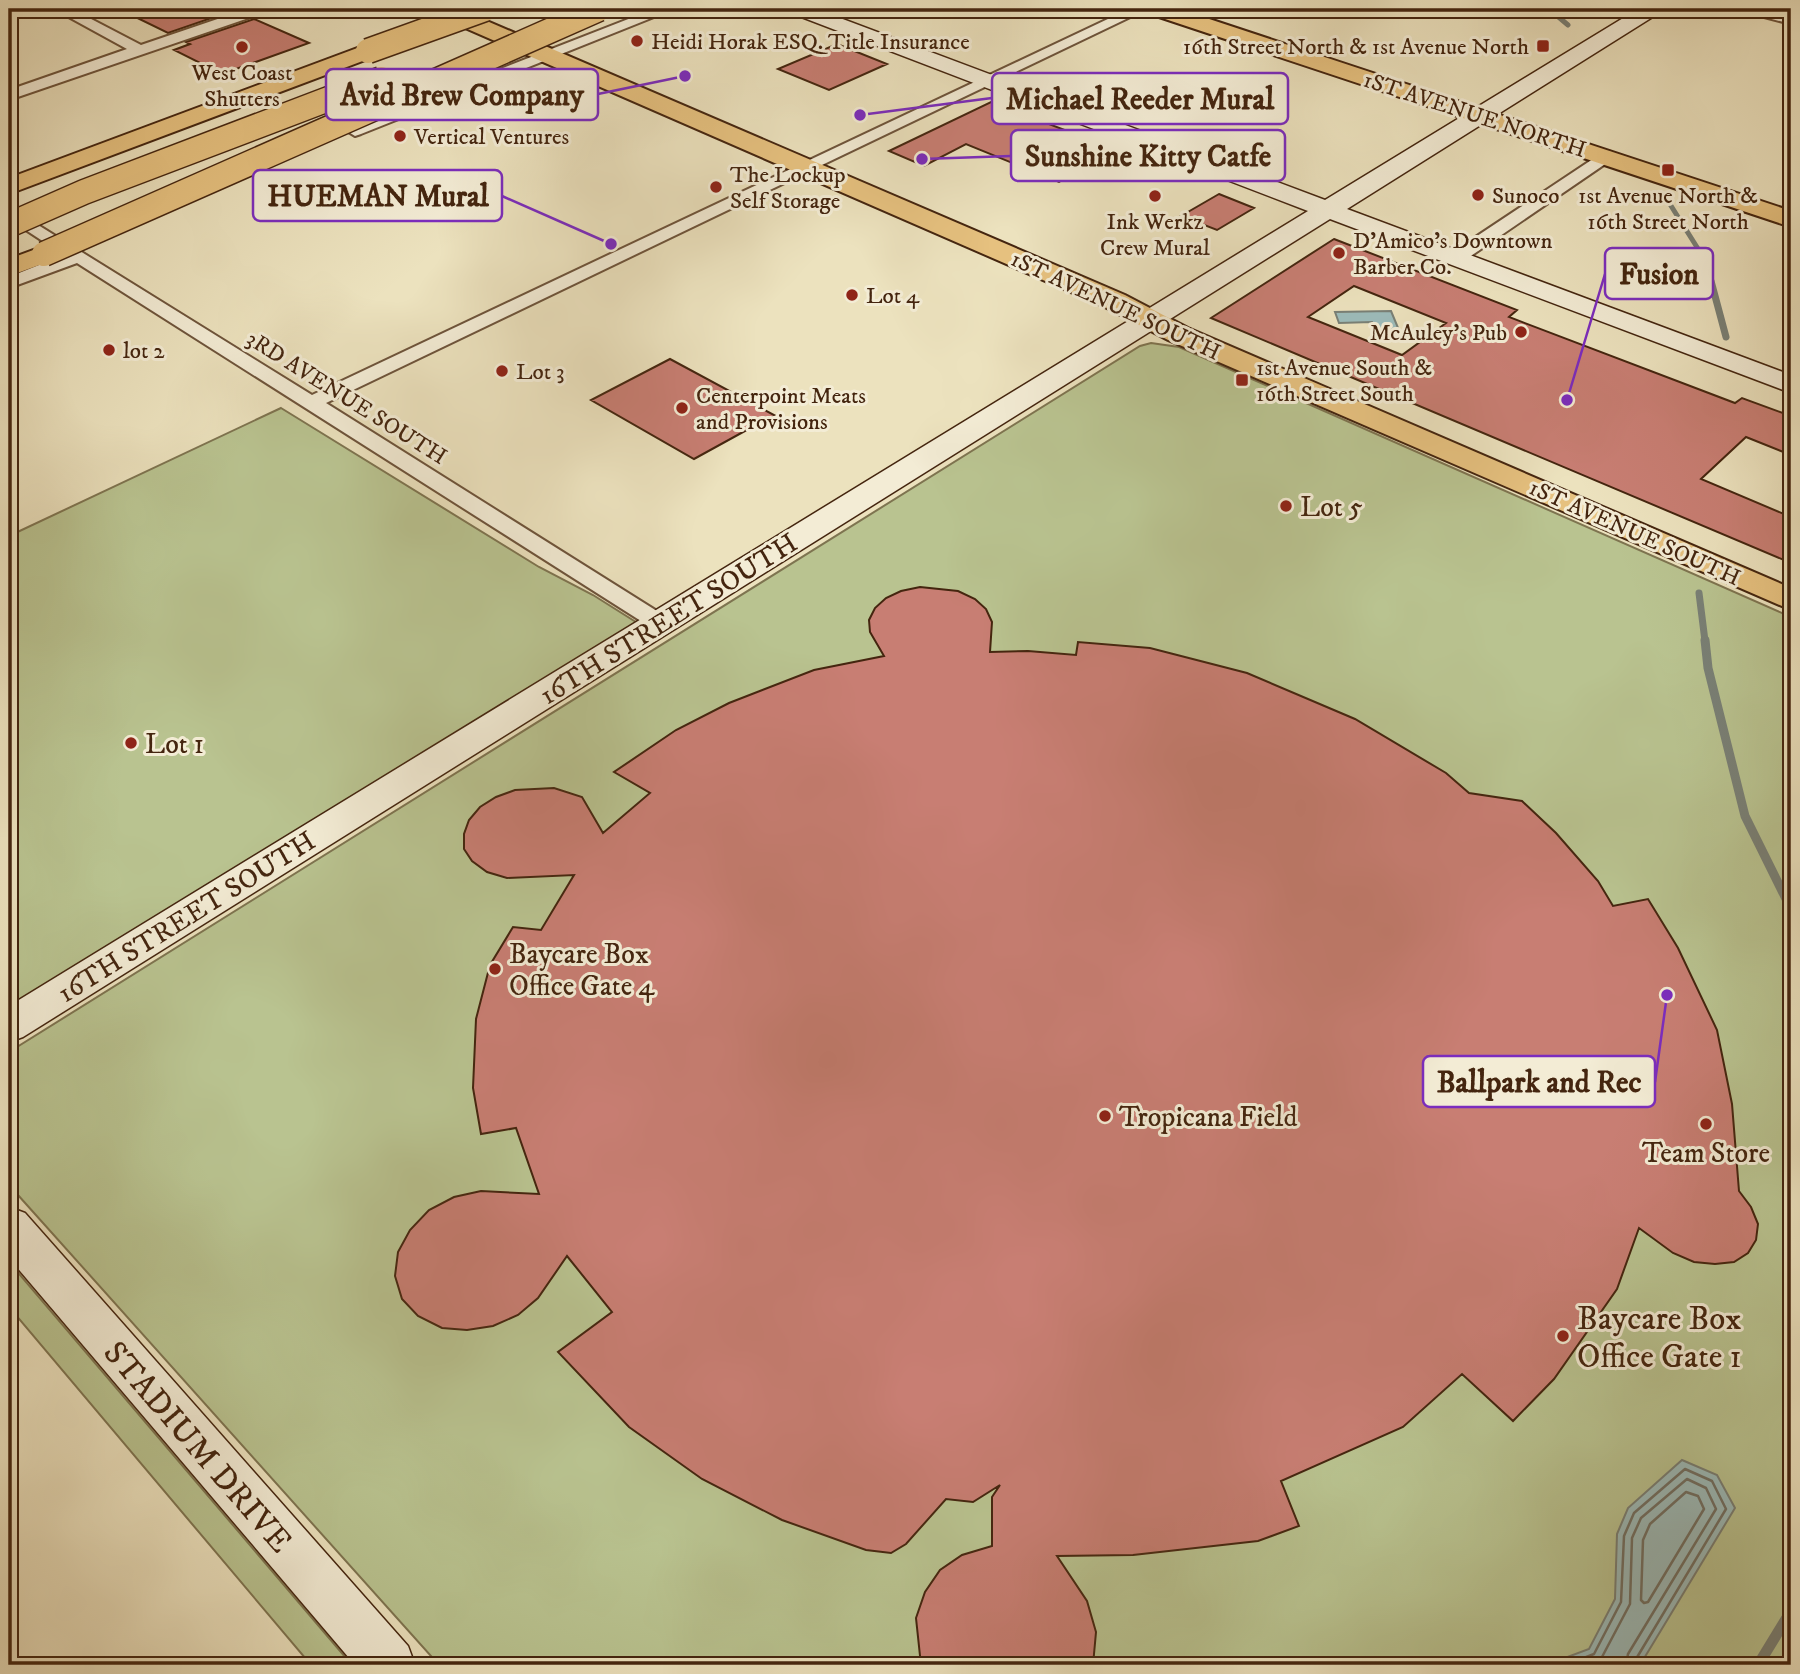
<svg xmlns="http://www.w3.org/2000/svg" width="1800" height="1674" font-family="'IM FELL DW Pica',serif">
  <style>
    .green { fill: #b9c390; stroke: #7e7450; stroke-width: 2 }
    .water { fill: #9cbcbb; stroke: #798076; stroke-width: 2 }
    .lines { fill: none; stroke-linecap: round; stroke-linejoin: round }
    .shore { stroke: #707065; stroke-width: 2.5 }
    .stream-far3 { stroke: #798076; stroke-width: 5 }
    .stream-far2 { stroke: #798076; stroke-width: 7 }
    .stream-far1 { stroke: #798076; stroke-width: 9 }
    .stream { stroke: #798076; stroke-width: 11 }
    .building { fill: #c87e73; stroke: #44250f; stroke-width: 2; fill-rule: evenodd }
    .street-casing { stroke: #6e543b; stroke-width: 4 }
    .secondary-casing { stroke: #44250f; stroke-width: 3 }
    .primary-casing { stroke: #44250f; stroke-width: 4 }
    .highway-casing { stroke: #44250f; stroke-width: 4 }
    .street { fill: #f3ecd5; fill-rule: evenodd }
    .secondary { fill: #f3ecd5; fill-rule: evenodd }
    .primary { fill: #e6c17f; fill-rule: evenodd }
    .highway { fill: #e6c17f; fill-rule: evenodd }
    .highway-bridge-casing { stroke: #44250f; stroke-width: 27; stroke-linecap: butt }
    .highway-bridge { stroke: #e6c17f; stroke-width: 24 }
    .poi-dot { fill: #8f2418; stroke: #f3ecd5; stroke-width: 2.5 }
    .labels { text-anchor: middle; stroke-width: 6; stroke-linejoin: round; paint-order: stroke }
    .far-poi-label { font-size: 23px; fill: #44250f; stroke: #f3ecd5; text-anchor: start }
    .far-street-label { font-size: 23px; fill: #44250f; stroke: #f3ecd5 }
    .poi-label { font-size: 28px; fill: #44250f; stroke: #f3ecd5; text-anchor: start }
    .street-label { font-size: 28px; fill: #44250f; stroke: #f3ecd5 }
    .near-poi-label { font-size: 33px; fill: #44250f; stroke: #f3ecd5; text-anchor: start }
    .near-street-label { font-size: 33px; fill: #44250f; stroke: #f3ecd5 }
    .leader { fill: none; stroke: #7b2cbf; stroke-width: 2.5 }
    .callout-dot { fill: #7b2cbf; stroke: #f3ecd5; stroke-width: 2.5 }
    .callout { fill: #f3ecd5; stroke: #7b2cbf; stroke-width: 2.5 }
    .callout-label { font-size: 30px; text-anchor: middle; font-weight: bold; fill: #44250f }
  </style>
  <rect width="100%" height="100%" fill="#ece2be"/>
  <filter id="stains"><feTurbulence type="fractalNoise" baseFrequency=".00286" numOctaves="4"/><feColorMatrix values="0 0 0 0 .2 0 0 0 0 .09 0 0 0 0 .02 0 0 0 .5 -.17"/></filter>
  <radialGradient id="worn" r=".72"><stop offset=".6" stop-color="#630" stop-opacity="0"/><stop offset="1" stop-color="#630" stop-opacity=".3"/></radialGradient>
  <!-- green -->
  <path class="green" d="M 1151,343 L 1179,347 L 1791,617 L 1791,1665 L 439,1665 L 9,1185 L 9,1052 L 1140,346 Z
    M 281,408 L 539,567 L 593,595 L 639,624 L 9,1012 L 9,559 L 11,557 L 9,555 L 9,536 Z
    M 9,1262 L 352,1665 L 311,1665 L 9,1307 Z"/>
  <!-- water -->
  <path class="water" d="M 1391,311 L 1401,335 L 1378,335 L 1372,322 L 1339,323 L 1335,312 Z
    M 1682,1460 L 1717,1475 L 1735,1508 L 1640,1665 L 1546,1665 L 1589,1649 L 1615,1599 L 1617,1534 L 1628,1508 Z"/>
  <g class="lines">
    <!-- shore -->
    <path class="shore" d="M 1686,1492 L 1698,1496 L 1704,1509 L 1648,1602 L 1644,1603 L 1641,1600 L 1643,1540 L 1650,1524 Z
      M 1566,1665 L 1594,1654 L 1621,1602 L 1624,1536 L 1634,1513 L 1685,1469 L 1712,1481 L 1726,1509 L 1636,1659 L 1635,1665
      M 1591,1665 L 1602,1657 L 1630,1604 L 1632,1538 L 1641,1518 L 1687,1479 L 1706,1488 L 1716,1509 L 1628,1654 L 1626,1665"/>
    <!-- stream-far3 -->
    <path class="stream-far3" d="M 1549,9 L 1568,25
      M 1668,201 L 1700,252 L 1712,283"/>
    <!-- stream-far2 -->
    <path class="stream-far2" d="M 1711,281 L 1726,337
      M 1699,593 L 1705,641"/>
    <!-- stream-far1 -->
    <path class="stream-far1" d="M 1705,640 L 1708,668 L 1745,816 L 1791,909"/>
    <!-- stream -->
    <path class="stream" d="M 1758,1665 L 1791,1611"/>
  </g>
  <!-- building -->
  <path class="building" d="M 119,9 L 232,9 L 235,10 L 168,33 Z
    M 254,19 L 309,43 L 222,74 L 174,50 L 190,44 L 186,42 Z
    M 837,44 L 887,64 L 829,90 L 778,69 Z
    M 991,102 L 1104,145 L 1075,160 L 1089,165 L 1059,182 L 966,144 L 924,166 L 889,151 Z
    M 1219,194 L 1254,208 L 1217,230 L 1181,216 Z
    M 1334,239 L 1517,310 L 1509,317 L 1735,403 L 1742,398 L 1791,416 L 1791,455 L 1746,437 L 1701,479 L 1791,517 L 1791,563 L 1211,318 ZM 1354,286 L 1446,323 L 1402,355 L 1308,317 Z
    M 670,359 L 774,415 L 694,459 L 591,400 Z
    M 920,587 L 958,591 L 975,599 L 986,609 L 992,622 L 990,652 L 1028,651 L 1076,655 L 1078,642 L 1150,648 L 1247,673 L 1355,719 L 1446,773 L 1469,793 L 1522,801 L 1556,833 L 1598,881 L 1613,906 L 1648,899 L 1678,948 L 1717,1030 L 1732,1104 L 1739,1191 L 1751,1207 L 1758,1224 L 1756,1240 L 1748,1253 L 1734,1262 L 1715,1264 L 1694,1262 L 1673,1253 L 1639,1228 L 1617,1289 L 1554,1379 L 1513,1421 L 1462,1374 L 1403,1427 L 1281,1481 L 1299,1526 L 1258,1541 L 1133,1555 L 1057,1556 L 1087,1601 L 1096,1632 L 1093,1665 L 921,1665 L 916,1618 L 925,1592 L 940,1570 L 962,1555 L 992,1546 L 992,1497 L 1000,1485 L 973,1502 L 946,1499 L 906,1544 L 891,1553 L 866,1550 L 782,1520 L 702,1479 L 629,1427 L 558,1352 L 612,1312 L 567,1256 L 538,1298 L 518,1315 L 493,1326 L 467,1330 L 442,1328 L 418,1316 L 402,1299 L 395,1276 L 398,1252 L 410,1230 L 429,1210 L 454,1197 L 481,1191 L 539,1194 L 516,1128 L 481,1134 L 473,1088 L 476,1019 L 490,965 L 513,927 L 541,930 L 574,875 L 507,878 L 487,872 L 472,861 L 464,849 L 464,834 L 469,820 L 480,807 L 496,797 L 515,790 L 554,788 L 582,797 L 603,833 L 650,793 L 614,772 L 676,730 L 729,703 L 814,670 L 884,656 L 870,632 L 869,620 L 875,608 L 886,598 L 901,591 Z"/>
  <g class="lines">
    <defs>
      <path id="street" d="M 54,9 L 72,9 L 141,45 L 247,9 L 268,9 L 266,12 L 9,100 L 9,90 L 127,49 Z
        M 654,9 L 674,9 L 361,134 L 355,136 L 347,131 L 349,128 Z
        M 1129,9 L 1147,9 L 326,403 L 668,618 L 672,623 L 668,628 L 660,630 L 652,628 L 77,263 L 9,288 L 9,277 L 64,255 L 9,219 L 9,207 L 312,395 Z
        M 1743,9 L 1766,9 L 1791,16 L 1791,24 L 1745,12 Z
        M 1605,151 L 1611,152 L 1613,156 L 1611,160 L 1462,262 L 1450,262 L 1447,258 L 1450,254 Z"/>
      <path id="secondary" d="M 788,9 L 816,9 L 1325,200 L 1638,9 L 1662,9 L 1659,13 L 1347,209 L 1791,375 L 1791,393 L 1330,219 L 23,1037 L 9,1042 L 9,1006 L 1308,211 L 791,13 Z
        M 9,1207 L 25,1213 L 408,1646 L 415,1665 L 355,1665 L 9,1258 Z"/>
      <path id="primary" d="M 430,9 L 459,9 L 1125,295 L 1188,328 L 1791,588 L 1791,610 L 1168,340 L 1105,307 L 433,14 Z
        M 1147,9 L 1179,9 L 1791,211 L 1791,227 L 1150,14 Z"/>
      <path id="highway" d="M 368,44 L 376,46 L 379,51 L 376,56 L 9,194 L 9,178 Z
        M 44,246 L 53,248 L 57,254 L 53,260 L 9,276 L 9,259 Z"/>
    </defs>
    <!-- street casing -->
    <use href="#street" class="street-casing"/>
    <!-- secondary casing -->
    <use href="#secondary" class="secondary-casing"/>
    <!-- primary casing -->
    <use href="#primary" class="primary-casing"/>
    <!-- highway casing -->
    <use href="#highway" class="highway-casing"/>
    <!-- street -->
    <use href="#street" class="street"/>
    <!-- secondary -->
    <use href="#secondary" class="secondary"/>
    <!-- primary -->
    <use href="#primary" class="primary"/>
    <!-- highway -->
    <use href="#highway" class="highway"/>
    <defs>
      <path id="highway-bridge" d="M 368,51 L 485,9
        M 9,225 L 84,192 L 381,79
        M 44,254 L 599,9"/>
    </defs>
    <!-- highway-bridge casing -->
    <use href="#highway-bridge" class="highway-bridge-casing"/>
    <!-- highway-bridge -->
    <use href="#highway-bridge" class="highway-bridge"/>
  </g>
  <!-- markers -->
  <g class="poi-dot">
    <circle cx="637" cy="41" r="7"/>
    <rect x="1536" y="39" width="14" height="14" rx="3.5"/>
    <circle cx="242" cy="47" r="7"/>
    <circle cx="400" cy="136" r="7"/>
    <rect x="1661" y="163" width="14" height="14" rx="3.5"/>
    <circle cx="716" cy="187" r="7"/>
    <circle cx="1478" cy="195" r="7"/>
    <circle cx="1155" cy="196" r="7"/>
    <circle cx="1339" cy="253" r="7"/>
    <circle cx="852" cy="295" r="7"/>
    <circle cx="1521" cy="332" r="7"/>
    <circle cx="109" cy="350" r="7"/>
    <circle cx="502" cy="371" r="7"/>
    <rect x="1235" y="373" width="14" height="14" rx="3.5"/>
    <circle cx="682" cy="408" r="7"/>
    <circle cx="1286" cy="506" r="7"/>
    <circle cx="131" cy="743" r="7"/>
    <circle cx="495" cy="969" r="7"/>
    <circle cx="1105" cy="1116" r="7"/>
    <circle cx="1706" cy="1124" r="7"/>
    <circle cx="1563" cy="1336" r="7"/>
  </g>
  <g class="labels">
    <!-- far-poi labels -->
    <g class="far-poi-label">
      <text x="651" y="49">Heidi Horak ESQ. Title Insurance</text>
      <text x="1529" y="54" text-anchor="end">16th Street North &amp; 1st Avenue North</text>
      <text x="242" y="80" text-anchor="middle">West Coast<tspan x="242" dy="26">Shutters</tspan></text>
      <text x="414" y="144">Vertical Ventures</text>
      <text x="730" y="182">The Lockup<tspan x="730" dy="26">Self Storage</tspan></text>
      <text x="1492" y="203">Sunoco</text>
      <text x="1668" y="203" text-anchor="middle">1st Avenue North &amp;<tspan x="1668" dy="26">16th Street North</tspan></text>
      <text x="1155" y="229" text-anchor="middle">Ink Werkz<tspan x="1155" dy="26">Crew Mural</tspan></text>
      <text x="1353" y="248">D'Amico's Downtown<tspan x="1353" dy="26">Barber Co.</tspan></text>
      <text x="866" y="303">Lot 4</text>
      <text x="1507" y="340" text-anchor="end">McAuley's Pub</text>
      <text x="123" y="358">lot 2</text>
      <text x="1256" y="375">1st Avenue South &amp;<tspan x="1256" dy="26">16th Street South</tspan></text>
      <text x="516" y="379">Lot 3</text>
      <text x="696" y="403">Centerpoint Meats<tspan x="696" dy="26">and Provisions</tspan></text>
    </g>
    <!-- far-street labels -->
    <g class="far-street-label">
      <text transform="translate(1475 114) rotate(18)" y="8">1ST AVENUE NORTH</text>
      <text transform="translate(1116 305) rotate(25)" y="8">1ST AVENUE SOUTH</text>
      <text transform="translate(347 397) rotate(32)" y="8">3RD AVENUE SOUTH</text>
      <text transform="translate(1635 532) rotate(24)" y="8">1ST AVENUE SOUTH</text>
    </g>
    <!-- poi labels -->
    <g class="poi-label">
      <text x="1300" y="516">Lot 5</text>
      <text x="145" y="753">Lot 1</text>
      <text x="509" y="963">Baycare Box<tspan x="509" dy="32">Office Gate 4</tspan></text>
      <text x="1119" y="1126">Tropicana Field</text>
      <text x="1706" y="1162" text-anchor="middle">Team Store</text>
    </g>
    <!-- street labels -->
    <g class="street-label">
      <text transform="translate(668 618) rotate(-32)" y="10">16TH STREET SOUTH</text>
      <text transform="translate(186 916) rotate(-32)" y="10">16TH STREET SOUTH</text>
    </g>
    <!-- near-poi labels -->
    <g class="near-poi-label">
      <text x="1577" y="1329">Baycare Box<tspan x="1577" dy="38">Office Gate 1</tspan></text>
    </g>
    <!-- near-street labels -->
    <g class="near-street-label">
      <text transform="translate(199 1446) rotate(49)" y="12">STADIUM DRIVE</text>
    </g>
  </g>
  <!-- callouts -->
  <path class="leader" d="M685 76L598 94M860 115L992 98M922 159L1011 156M611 244L502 196M1567 400L1605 274M1667 995L1655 1082"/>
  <g class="callout-dot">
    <circle cx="685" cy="76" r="7"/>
    <circle cx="860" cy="115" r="7"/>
    <circle cx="922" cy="159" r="7"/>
    <circle cx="611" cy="244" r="7"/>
    <circle cx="1567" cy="400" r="7"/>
    <circle cx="1667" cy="995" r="7"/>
  </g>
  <g class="callout">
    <rect x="326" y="69" width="272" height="51" rx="7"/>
    <rect x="992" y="73" width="296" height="51" rx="7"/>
    <rect x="1011" y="130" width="274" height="51" rx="7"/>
    <rect x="253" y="170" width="249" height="51" rx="7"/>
    <rect x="1605" y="248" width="108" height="51" rx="7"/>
    <rect x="1423" y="1056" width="232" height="51" rx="7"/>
  </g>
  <g class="callout-label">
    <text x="462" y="105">Avid Brew Company</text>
    <text x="1140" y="109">Michael Reeder Mural</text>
    <text x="1148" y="166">Sunshine Kitty Catfe</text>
    <text x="378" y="206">HUEMAN Mural</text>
    <text x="1659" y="284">Fusion</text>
    <text x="1539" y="1092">Ballpark and Rec</text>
  </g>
  <!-- margin -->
  <rect width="1800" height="1674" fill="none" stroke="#ece2be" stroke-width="35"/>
  <rect x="10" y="10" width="1779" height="1653" fill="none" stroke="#44250f" stroke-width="3.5"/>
  <rect x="18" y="18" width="1765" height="1639" fill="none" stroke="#44250f" stroke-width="2"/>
  <rect width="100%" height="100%" filter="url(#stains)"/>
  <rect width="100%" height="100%" fill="url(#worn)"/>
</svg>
